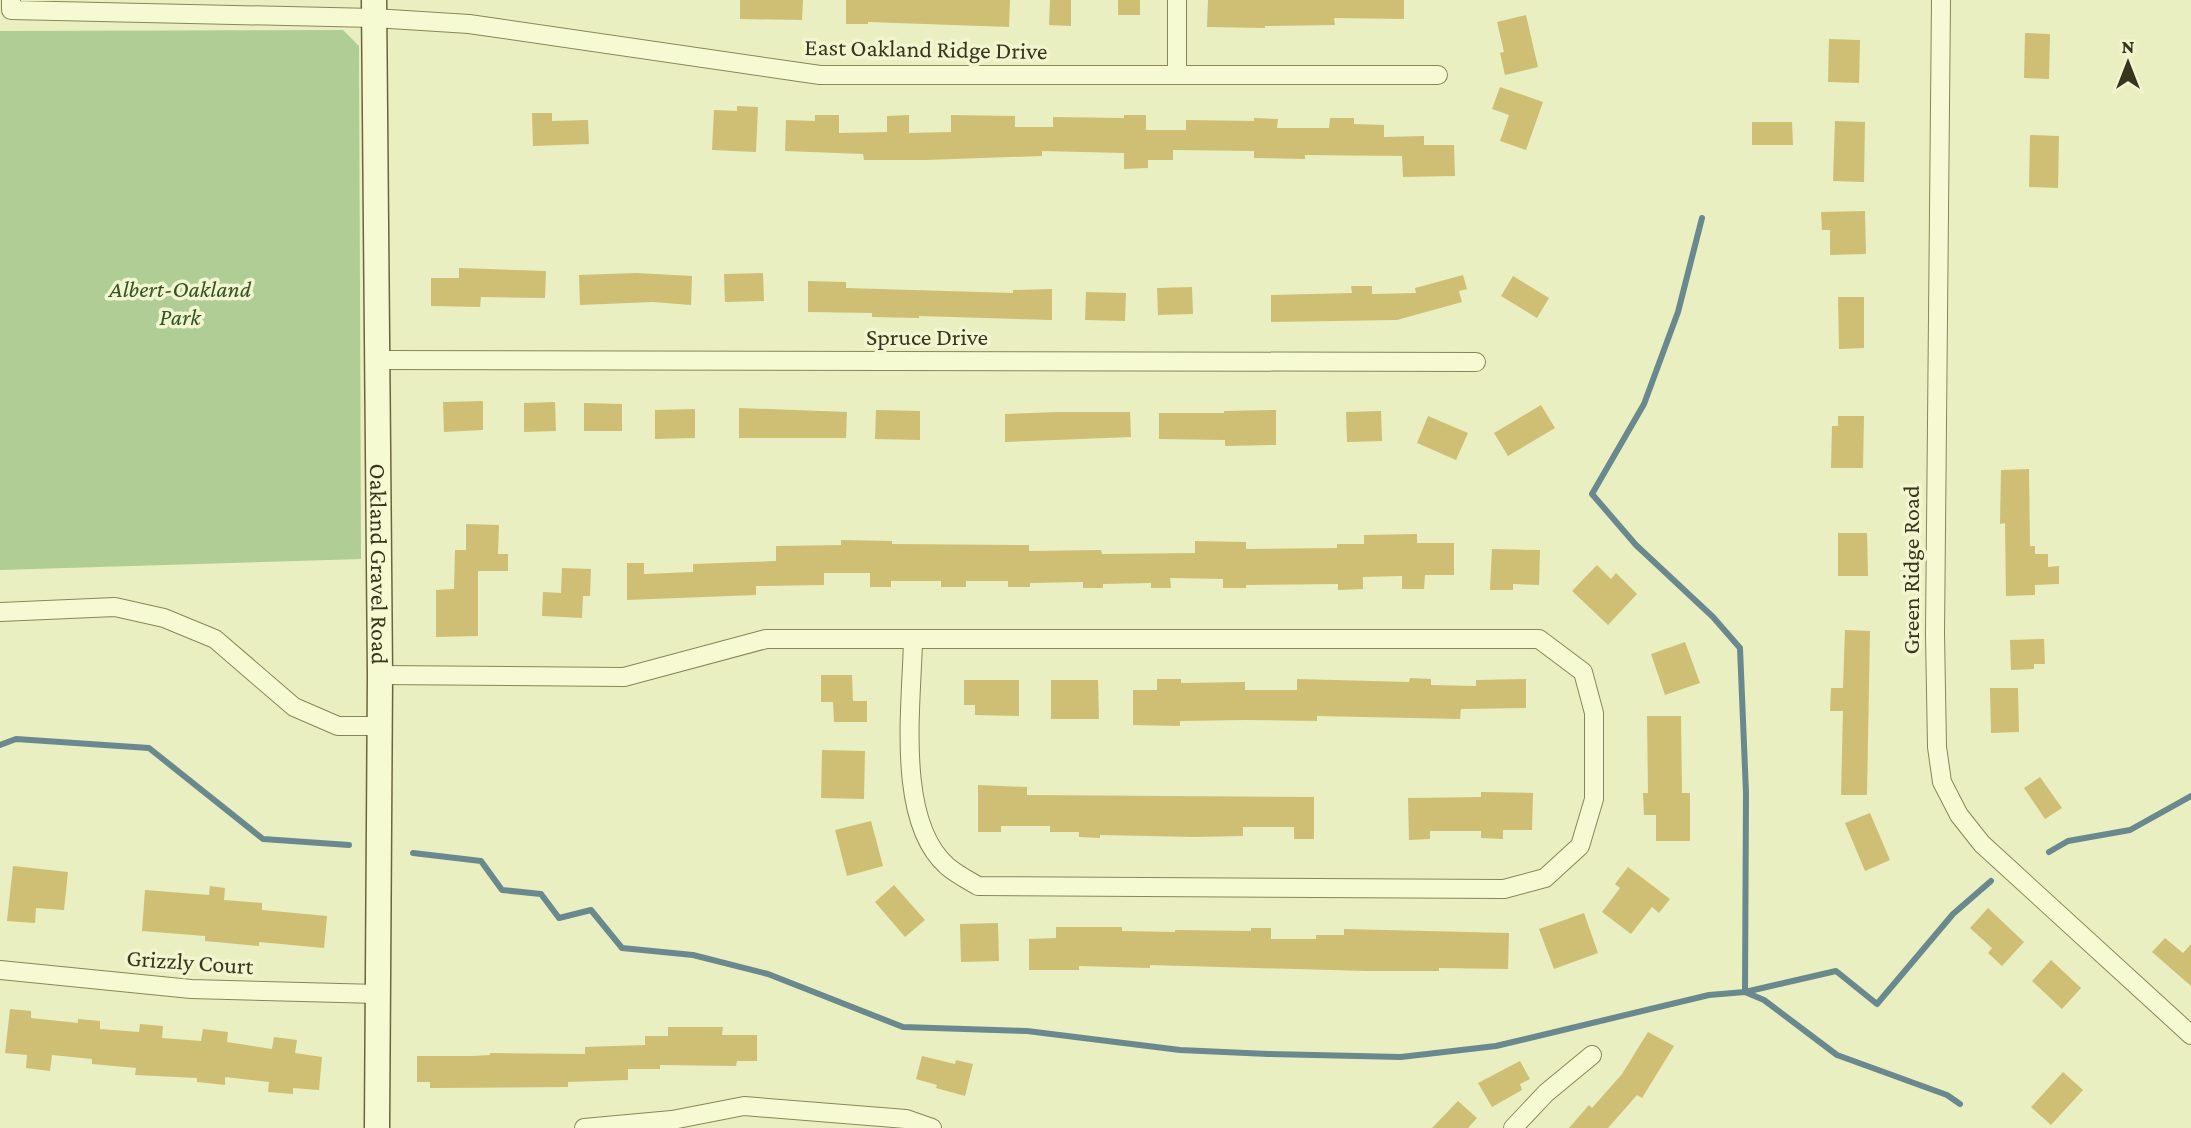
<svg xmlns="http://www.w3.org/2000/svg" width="2191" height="1128" font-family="'Crimson Pro',serif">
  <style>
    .green { fill: #afcd94 }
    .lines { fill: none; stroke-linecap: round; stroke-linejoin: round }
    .stream { stroke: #6a898f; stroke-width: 6 }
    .building { fill: #cebf75 }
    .street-casing { stroke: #888658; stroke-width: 20 }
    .secondary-casing { stroke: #6a663b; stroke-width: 27 }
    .street { stroke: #f5fad3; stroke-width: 18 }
    .secondary { stroke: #f5fad3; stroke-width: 24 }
    .labels { text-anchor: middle; stroke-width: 7; stroke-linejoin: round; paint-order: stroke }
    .street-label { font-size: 24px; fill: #37351c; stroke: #f1f6d0 }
    .park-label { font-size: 24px; font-style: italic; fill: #335422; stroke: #f1f6d0 }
  </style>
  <rect width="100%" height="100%" fill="#e9efc0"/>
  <!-- green -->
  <path class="green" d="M 343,30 L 359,46 L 361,559 L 0,570 L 0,31 Z"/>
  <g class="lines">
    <!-- stream -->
    <path class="stream" d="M 1702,218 L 1678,312 L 1644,404 L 1592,494 L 1636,545 L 1713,617 L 1740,648 L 1746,793 L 1745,992 L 1836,971 L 1877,1004 L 1953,914 L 1991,881
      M 0,745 L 16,739 L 149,748 L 263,839 L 349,845
      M 2049,852 L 2068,841 L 2130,830 L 2191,796
      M 413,853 L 481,861 L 502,890 L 541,894 L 559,918 L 591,910 L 622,948 L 693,955 L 768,974 L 903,1027 L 1027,1031 L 1180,1050 L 1268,1054 L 1401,1057 L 1496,1046 L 1709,995 L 1745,992 L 1764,1000 L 1837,1055 L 1947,1095 L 1960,1104"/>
  </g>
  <!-- building -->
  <path class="building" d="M 740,0 L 803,0 L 802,20 L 740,19 Z
    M 846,0 L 1010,0 L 1009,27 L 868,22 L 868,24 L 846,24 Z
    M 1050,0 L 1071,0 L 1071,26 L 1049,25 Z
    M 1118,0 L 1140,0 L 1140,15 L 1118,15 Z
    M 1208,0 L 1404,0 L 1404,19 L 1334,18 L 1335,25 L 1265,26 L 1265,28 L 1207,27 Z
    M 1526,15 L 1538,67 L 1505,75 L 1500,53 L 1504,52 L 1497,22 Z
    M 2025,33 L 2050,34 L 2049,79 L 2024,78 Z
    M 1829,39 L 1860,40 L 1859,83 L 1828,82 Z
    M 1500,87 L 1543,102 L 1526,150 L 1500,141 L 1509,115 L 1492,109 Z
    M 737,106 L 758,107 L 756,152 L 712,150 L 714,110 L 737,111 Z
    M 532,113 L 552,113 L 552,121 L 588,120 L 589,144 L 533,146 Z
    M 815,115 L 839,115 L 839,133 L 887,132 L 887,116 L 909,115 L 909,133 L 951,132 L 951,115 L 1015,116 L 1015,127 L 1053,127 L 1053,117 L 1124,118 L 1124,115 L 1146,115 L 1146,130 L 1186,130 L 1186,120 L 1254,121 L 1254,118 L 1278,119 L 1277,128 L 1329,128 L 1330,118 L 1354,118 L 1354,124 L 1384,125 L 1384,137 L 1424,136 L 1424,145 L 1454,145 L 1455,176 L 1403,177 L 1402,156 L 1305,155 L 1305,159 L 1254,158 L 1254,151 L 1173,150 L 1173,160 L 1148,160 L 1148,168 L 1124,169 L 1124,153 L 1042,151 L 1042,156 L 925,160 L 864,160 L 863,154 L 785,151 L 786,120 L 815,121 Z
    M 1835,121 L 1865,122 L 1864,182 L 1833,181 Z
    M 1752,122 L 1792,122 L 1793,145 L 1752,145 Z
    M 2030,135 L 2059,136 L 2058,188 L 2029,187 Z
    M 1865,211 L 1866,254 L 1830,255 L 1830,230 L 1822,230 L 1821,212 Z
    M 459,268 L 546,271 L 545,298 L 481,297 L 480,307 L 431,306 L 431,278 L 459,278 Z
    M 636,273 L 692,276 L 691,305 L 653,302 L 580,305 L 579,275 Z
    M 763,273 L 764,301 L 725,302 L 724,274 Z
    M 1463,275 L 1467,289 L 1459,291 L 1462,302 L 1397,320 L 1271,322 L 1271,295 L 1352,293 L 1351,286 L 1372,286 L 1372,294 L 1416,293 L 1415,288 Z
    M 1513,276 L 1549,298 L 1537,318 L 1501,296 Z
    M 808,281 L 846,282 L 846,288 L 1013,293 L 1013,290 L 1052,289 L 1052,320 L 919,316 L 919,318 L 872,317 L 872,313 L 808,312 Z
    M 1192,287 L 1193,314 L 1158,315 L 1157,288 Z
    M 1086,292 L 1126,293 L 1125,321 L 1085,320 Z
    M 1838,297 L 1864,297 L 1864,348 L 1839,349 Z
    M 483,401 L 483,430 L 444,432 L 443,402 Z
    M 555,402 L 556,431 L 524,432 L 524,403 Z
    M 584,403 L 622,404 L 622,431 L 584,431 Z
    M 1541,405 L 1555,428 L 1508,456 L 1494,433 Z
    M 739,408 L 847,412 L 846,438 L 739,438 Z
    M 695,409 L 695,438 L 655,439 L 655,410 Z
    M 876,410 L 920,411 L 920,440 L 875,439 Z
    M 1276,410 L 1276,445 L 1225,446 L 1225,440 L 1159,439 L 1159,413 L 1224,413 L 1224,411 Z
    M 1381,411 L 1382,441 L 1347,442 L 1346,412 Z
    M 1060,412 L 1130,412 L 1131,437 L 1005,442 L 1005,414 Z
    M 1428,416 L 1468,433 L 1456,460 L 1417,443 Z
    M 1838,416 L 1864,416 L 1863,468 L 1831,468 L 1832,426 L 1838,426 Z
    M 2029,469 L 2030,546 L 2035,546 L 2035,554 L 2048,554 L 2048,567 L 2059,566 L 2059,584 L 2035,585 L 2035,595 L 2006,596 L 2005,523 L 2000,524 L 2001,470 Z
    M 466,524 L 499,525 L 498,554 L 508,554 L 508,571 L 478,571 L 478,636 L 436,637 L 436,590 L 454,589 L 455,550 L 466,550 Z
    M 1838,533 L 1867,533 L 1868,576 L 1838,576 Z
    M 1417,534 L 1417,543 L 1454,543 L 1454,575 L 1425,575 L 1424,589 L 1402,589 L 1402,576 L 1363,577 L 1363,589 L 1338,590 L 1338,584 L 1246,585 L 1246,588 L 1223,588 L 1223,579 L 1170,578 L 1171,588 L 1151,588 L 1151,583 L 1103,584 L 1103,588 L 1083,588 L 1083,582 L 1030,583 L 1030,587 L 1008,587 L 1008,581 L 966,581 L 966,587 L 941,587 L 941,581 L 891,581 L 891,587 L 870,587 L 870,573 L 824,573 L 824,585 L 756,586 L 756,595 L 627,600 L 627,563 L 644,563 L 644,574 L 693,572 L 693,564 L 776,561 L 776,546 L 841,545 L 841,540 L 892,541 L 892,544 L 1029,545 L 1029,551 L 1101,550 L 1102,554 L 1195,553 L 1195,541 L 1246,542 L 1246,549 L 1337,548 L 1337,544 L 1364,544 L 1364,535 Z
    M 1492,549 L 1540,550 L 1539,585 L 1513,584 L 1513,590 L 1490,590 Z
    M 1597,565 L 1611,579 L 1616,573 L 1637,594 L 1608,625 L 1572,591 Z
    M 562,568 L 591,569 L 590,596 L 583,596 L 582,618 L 542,616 L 543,592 L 561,593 Z
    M 1845,630 L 1870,631 L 1867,795 L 1841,795 L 1843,711 L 1830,711 L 1831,688 L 1843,688 Z
    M 2044,639 L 2045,664 L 2034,664 L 2034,669 L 2011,670 L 2010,640 Z
    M 1685,642 L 1700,683 L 1665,695 L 1651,654 Z
    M 821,675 L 852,675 L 853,701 L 867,701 L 867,722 L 834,722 L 833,702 L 821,702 Z
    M 1410,678 L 1431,679 L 1431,685 L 1476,686 L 1476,680 L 1526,679 L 1526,708 L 1461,709 L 1460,719 L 1317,716 L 1317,721 L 1246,720 L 1180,721 L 1180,726 L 1133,725 L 1133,690 L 1157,690 L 1157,679 L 1181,679 L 1181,683 L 1245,682 L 1245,690 L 1297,690 L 1297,679 L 1409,682 Z
    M 964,680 L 1019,680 L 1019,716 L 975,715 L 975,705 L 964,705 Z
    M 1051,680 L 1098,680 L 1099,719 L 1051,719 Z
    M 1990,688 L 2018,688 L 2019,732 L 1991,733 Z
    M 1647,716 L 1681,716 L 1682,793 L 1690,793 L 1690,841 L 1656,841 L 1656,815 L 1644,815 L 1643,793 L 1648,793 Z
    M 822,750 L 865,751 L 864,799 L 821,798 Z
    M 2040,777 L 2062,808 L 2045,819 L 2024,788 Z
    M 978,785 L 1027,787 L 1027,795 L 1314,797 L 1314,839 L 1294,839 L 1294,827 L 1243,827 L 1243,836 L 1194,837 L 1100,835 L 1100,838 L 1079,837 L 1079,832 L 1050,832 L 1050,826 L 1001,826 L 1001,832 L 978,832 Z
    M 1481,792 L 1533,793 L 1532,830 L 1503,830 L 1503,839 L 1481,838 L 1481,831 L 1430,831 L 1430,839 L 1409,840 L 1408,798 L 1481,797 Z
    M 1870,813 L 1890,860 L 1865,871 L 1845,823 Z
    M 871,821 L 883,866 L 847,876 L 835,830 Z
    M 13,866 L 68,872 L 64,910 L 36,908 L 35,923 L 7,921 Z
    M 1628,867 L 1670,899 L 1659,913 L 1652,907 L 1631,934 L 1602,912 L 1620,888 L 1615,884 Z
    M 894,885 L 925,920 L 905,937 L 875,902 Z
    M 210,886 L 225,888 L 224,900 L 262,903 L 262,910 L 327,916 L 324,948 L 259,942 L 259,946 L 205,941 L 205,936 L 142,931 L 145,890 L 209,895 Z
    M 1988,908 L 2024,942 L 2002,966 L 1988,953 L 1992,948 L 1970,928 Z
    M 1584,913 L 1598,953 L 1554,969 L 1539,929 Z
    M 998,923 L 999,961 L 961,962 L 960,924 Z
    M 1056,927 L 1122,927 L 1122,931 L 1175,932 L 1175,930 L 1251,931 L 1251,928 L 1271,928 L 1271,939 L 1316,939 L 1316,935 L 1344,935 L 1344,929 L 1509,933 L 1508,969 L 1439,968 L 1439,971 L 1366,971 L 1150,965 L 1150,968 L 1079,966 L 1079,970 L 1029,970 L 1029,939 L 1056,938 Z
    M 2165,938 L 2183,953 L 2191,944 L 2191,986 L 2152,952 Z
    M 2051,960 L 2081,988 L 2062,1009 L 2032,981 Z
    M 10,1009 L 31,1011 L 31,1018 L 78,1023 L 78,1019 L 100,1021 L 100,1029 L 139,1032 L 140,1024 L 163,1026 L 162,1038 L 201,1041 L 203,1029 L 228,1032 L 227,1042 L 272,1049 L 274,1037 L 297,1040 L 295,1053 L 322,1057 L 319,1090 L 293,1088 L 293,1094 L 268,1092 L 269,1082 L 225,1077 L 225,1085 L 197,1082 L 197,1078 L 135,1075 L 136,1068 L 92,1064 L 92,1059 L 52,1055 L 50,1071 L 26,1068 L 27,1055 L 5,1053 Z
    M 668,1027 L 723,1027 L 722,1035 L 757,1035 L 757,1061 L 737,1061 L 736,1066 L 660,1065 L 660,1069 L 628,1069 L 628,1080 L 568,1082 L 568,1087 L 430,1088 L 430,1082 L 417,1082 L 417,1056 L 472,1056 L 490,1055 L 490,1053 L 585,1054 L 585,1047 L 645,1045 L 645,1036 L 668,1036 Z
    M 1648,1032 L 1674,1046 L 1642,1098 L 1637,1095 L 1608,1128 L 1569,1128 L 1589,1105 L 1592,1108 L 1622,1074 Z
    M 922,1056 L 955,1064 L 956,1060 L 973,1064 L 965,1096 L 936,1088 L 937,1085 L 916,1079 Z
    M 1520,1061 L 1530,1079 L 1520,1084 L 1522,1090 L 1492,1107 L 1478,1083 Z
    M 2063,1072 L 2083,1090 L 2051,1125 L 2031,1107 Z
    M 1458,1101 L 1477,1118 L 1468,1128 L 1432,1128 Z"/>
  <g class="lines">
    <defs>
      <path id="street" d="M 11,0 L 11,10 L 374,18 L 469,24 L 820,75 L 1438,75
        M 1177,0 L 1177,75
        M 1941,0 L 1935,634 L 1937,747 L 1942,782 L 1959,815 L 1982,844 L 2191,1035
        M 378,360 L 1476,362
        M 0,612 L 115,607 L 164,618 L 215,639 L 294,707 L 338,726 L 379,726
        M 380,675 L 624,677 L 766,639 L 1539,639 L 1583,672 L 1594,713 L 1594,799 L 1580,846 L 1545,878 L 1504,889 L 978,886 C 968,880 956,874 947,866 C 895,820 912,703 913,639
        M 0,970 L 191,989 L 378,994
        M 584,1128 L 672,1120 L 744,1106 L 906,1119 L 932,1128
        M 1513,1128 L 1546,1093 L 1592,1055"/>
      <g id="secondary">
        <path id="s1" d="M 374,0 L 380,675 L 377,1128"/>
      </g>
    </defs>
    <!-- street casing -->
    <use href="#street" class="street-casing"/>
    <!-- secondary casing -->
    <use href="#secondary" class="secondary-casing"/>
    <!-- street -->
    <use href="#street" class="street"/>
    <!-- secondary -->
    <use href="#secondary" class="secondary"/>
  </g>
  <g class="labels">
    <!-- street labels -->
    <g class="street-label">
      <text transform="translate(926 49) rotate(1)" y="8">East Oakland Ridge Drive</text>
      <text x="927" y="345">Spruce Drive</text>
      <text dy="8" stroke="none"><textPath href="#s1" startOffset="564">Oakland Gravel Road</textPath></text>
      <text transform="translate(1911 570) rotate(-90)" y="8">Green Ridge Road</text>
      <text transform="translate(190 962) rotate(4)" y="8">Grizzly Court</text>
    </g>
    <!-- park labels -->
    <g class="park-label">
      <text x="180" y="297">Albert-Oakland<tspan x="180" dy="28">Park</tspan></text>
    </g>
  </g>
  <!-- north arrow -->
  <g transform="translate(2128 63)" stroke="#f1f6d0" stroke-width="5" paint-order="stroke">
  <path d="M0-5L12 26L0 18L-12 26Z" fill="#37351c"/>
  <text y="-10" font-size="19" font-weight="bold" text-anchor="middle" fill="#37351c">N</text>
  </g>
</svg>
